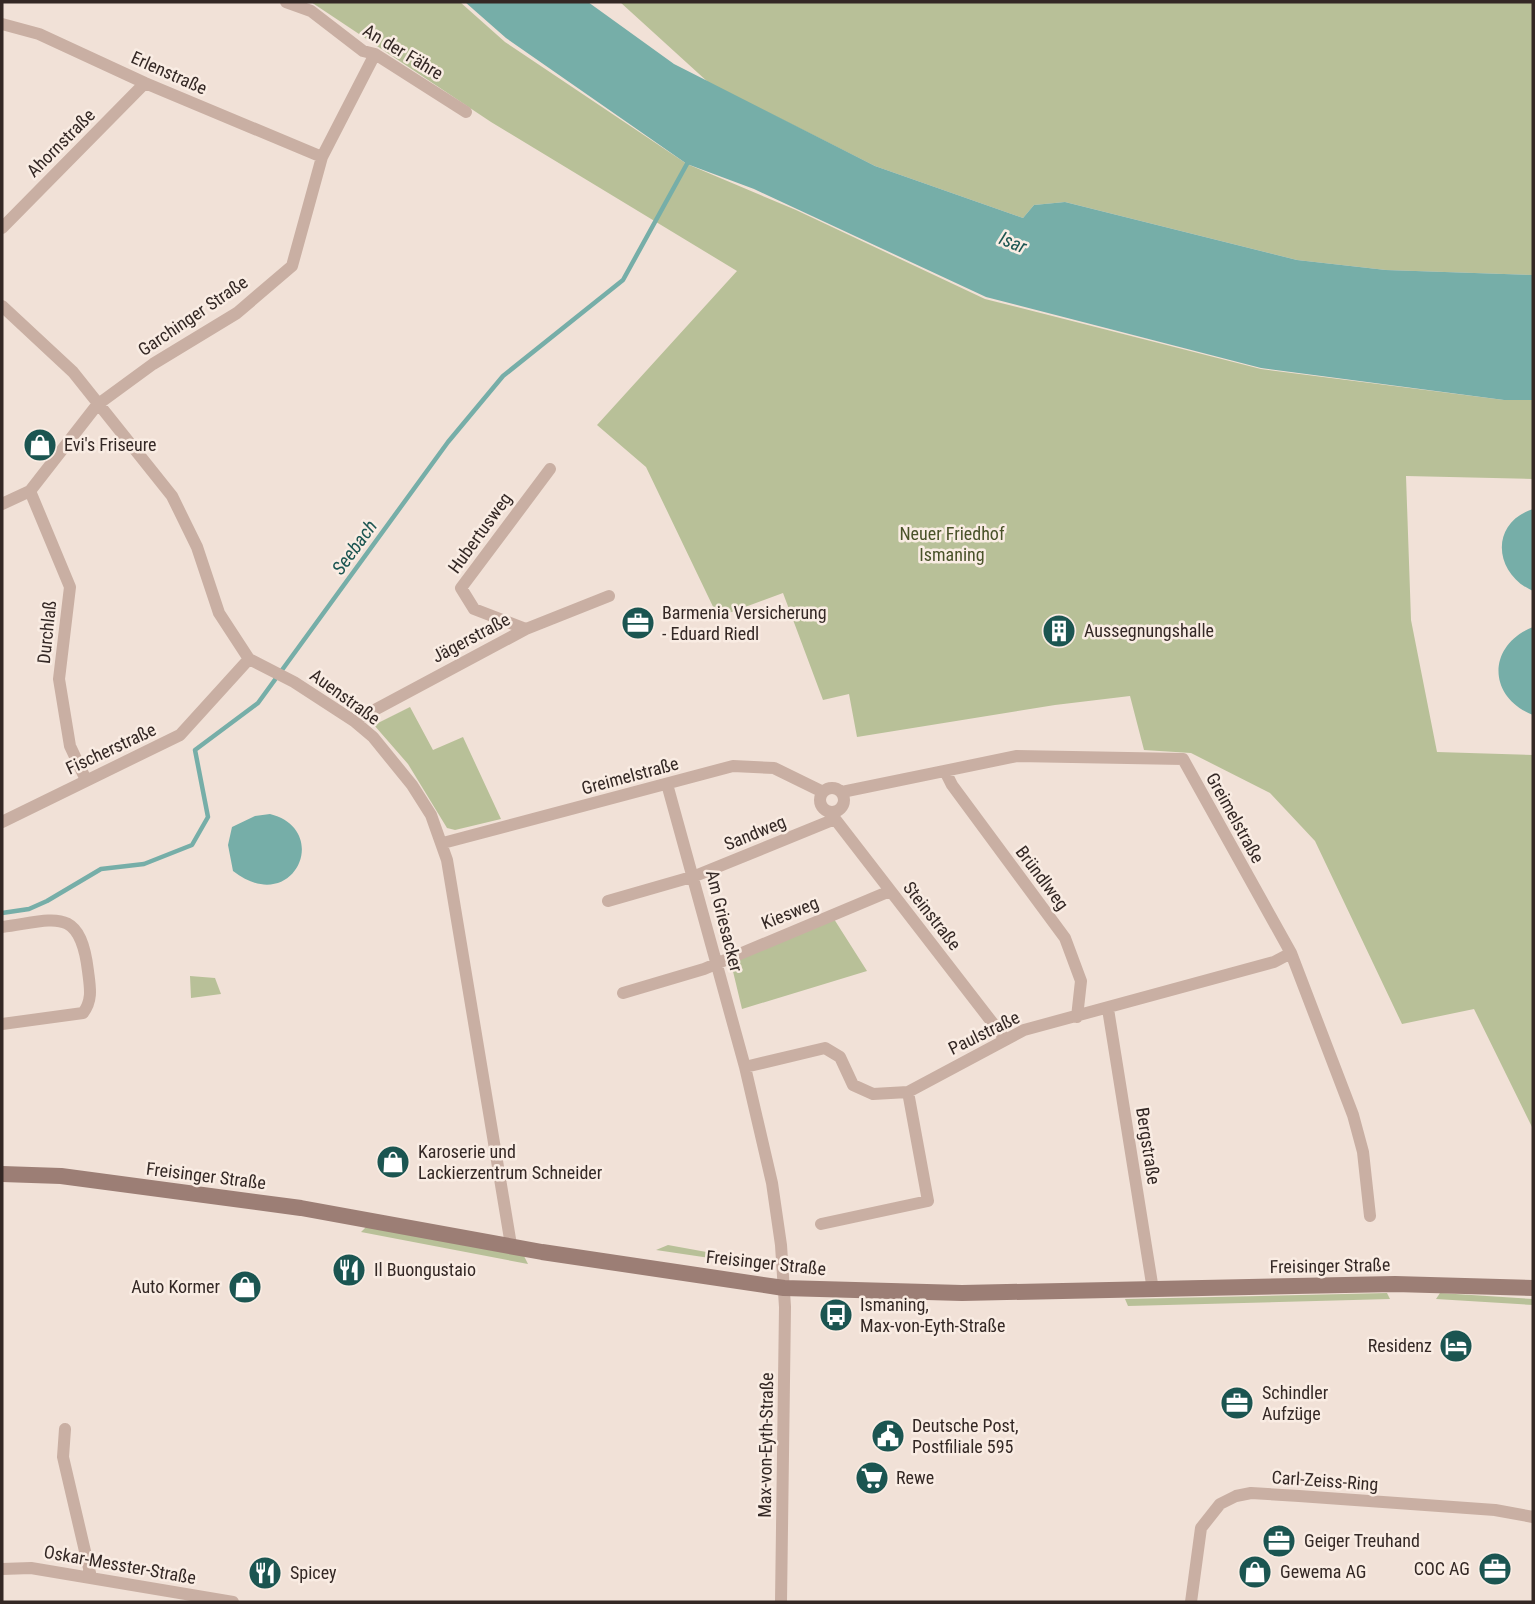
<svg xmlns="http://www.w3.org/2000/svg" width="1535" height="1604" font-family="'Roboto Condensed',sans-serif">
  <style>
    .green { fill: #b8c098 }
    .water { fill: #76aea8 }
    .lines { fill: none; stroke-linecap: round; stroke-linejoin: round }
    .stream { stroke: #76aea8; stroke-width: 4.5 }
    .street { stroke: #c9afa3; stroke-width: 12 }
    .secondary { stroke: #9c7e75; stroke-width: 16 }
    .labels { text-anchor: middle; stroke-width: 5; stroke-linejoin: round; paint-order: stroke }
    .street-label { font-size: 18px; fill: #342825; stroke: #f9ece3 }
    .poi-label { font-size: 18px; fill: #342825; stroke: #f9ece3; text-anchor: start }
    .park-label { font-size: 18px; fill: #495229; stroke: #f9ece3 }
    .water-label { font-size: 19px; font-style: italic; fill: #1b5551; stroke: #f9ece3 }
  </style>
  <rect width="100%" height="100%" fill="#f1e1d7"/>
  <!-- green -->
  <path class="green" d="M 311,2 L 460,2 L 505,42 L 687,164 L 796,210 L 985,299 L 1261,369 L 1504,400 L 1533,400 L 1533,479 L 1406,476 L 1411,620 L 1437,752 L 1533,755 L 1533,1129 L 1474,1009 L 1402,1024 L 1315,841 L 1270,793 L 1191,753 L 1144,750 L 1130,696 L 1055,705 L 857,737 L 849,694 L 823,700 L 783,593 L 718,617 L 646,467 L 597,425 L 737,271 L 491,122 Z
    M 620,2 L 1533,2 L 1533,275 L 1386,270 L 1297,260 L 1065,202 L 1034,205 L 1023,218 L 875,166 L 709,83 Z
    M 410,707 L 433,750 L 463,737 L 501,819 L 455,830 L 447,828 L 408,764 L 374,725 Z
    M 834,919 L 867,971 L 742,1009 L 731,963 Z
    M 190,976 L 215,978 L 221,994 L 191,998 Z
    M 366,1227 L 524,1256 L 528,1264 L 361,1232 Z
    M 668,1245 L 723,1255 L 730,1261 L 656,1250 Z
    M 1387,1293 L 1390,1299 L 1128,1306 L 1125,1299 Z
    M 1440,1293 L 1533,1299 L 1533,1305 L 1436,1299 Z"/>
  <!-- water -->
  <path class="water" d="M 465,2 L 588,2 L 674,64 L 875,166 L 1023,218 L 1034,205 L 1065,202 L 1297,260 L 1386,270 L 1533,275 L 1533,400 L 1504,400 L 1261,368 L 986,297 L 754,189 L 687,164 L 506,38 Z
    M 1533,509 L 1533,591 C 1494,574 1489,523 1533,509 Z
    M 1533,627 L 1533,715 C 1487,697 1487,645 1533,627 Z
    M 270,814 C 333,830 293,918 233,871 L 228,845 L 232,827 L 255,816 Z"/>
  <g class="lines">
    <!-- stream -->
    <path class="stream" d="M 2,913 L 29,909 L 47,901 L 101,869 L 144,864 L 192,845 L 208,817 L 195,750 L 258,703 L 448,442 L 503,376 L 623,280 L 688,162"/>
    <!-- street -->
    <path class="street" d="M 286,2 L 311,11 L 363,51 L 375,54 L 466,112
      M 2,24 L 39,34 L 145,83 L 322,157
      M 2,228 L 145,83
      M 2,306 L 73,372 L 172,496 L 197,547 L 219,613 L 249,659 L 294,682 L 354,721 L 373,737 L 412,785 L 431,815 L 447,860 L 511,1245
      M 30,491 L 70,587 L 59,679 L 70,746 L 86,780
      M 2,504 L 30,491 L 97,405 L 153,364 L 237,313 L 292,266 L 322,157 L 375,54
      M 526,629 L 474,609 L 461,588 L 550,469
      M 354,721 L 526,629 L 609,596
      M 945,771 L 952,785 L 1065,938 L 1081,981 L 1077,1017
      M 667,784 L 745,1067 L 772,1183 L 781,1245 L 785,1307 L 781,1602
      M820 800a12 12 0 1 1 24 0a12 12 0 1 1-24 0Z
      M 842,792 L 1017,756 L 1183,759 L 1291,953 L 1353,1115 L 1363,1152 L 1370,1216
      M 833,813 L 835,819 L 1005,1039
      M 2,822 L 180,735 L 249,659
      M 443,843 L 733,766 L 774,768 L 823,792
      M 608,901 L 695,876 L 835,819
      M 2,927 C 55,920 80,905 88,971 C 90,987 93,1000 83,1013 L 2,1024
      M 623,993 L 704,969 L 890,891
      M 1108,1009 L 1153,1290
      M 745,1067 L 825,1048 L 840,1057 L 853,1085 L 873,1094 L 908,1092
      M 821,1224 L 928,1201 L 908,1092 L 1024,1030 L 1274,962 L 1291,953
      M 65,1429 L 63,1457 L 91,1577
      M 2,1569 L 31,1568 L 233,1602
      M 1191,1602 L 1201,1528 L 1220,1504 L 1236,1496 L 1251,1493 L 1299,1496 L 1495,1510 L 1533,1517"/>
    <!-- secondary -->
    <path class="secondary" d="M 2,1174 L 61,1176 L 301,1208 L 542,1252 L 784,1288 L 962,1293 L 1395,1284 L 1533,1288"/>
  </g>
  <!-- icons -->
  <defs>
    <symbol id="shop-disc" viewBox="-11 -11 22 22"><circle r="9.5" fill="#1b5551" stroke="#f9ece3"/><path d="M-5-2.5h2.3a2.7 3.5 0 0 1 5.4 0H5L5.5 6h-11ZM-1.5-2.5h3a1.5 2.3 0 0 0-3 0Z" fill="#fff"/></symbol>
    <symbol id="office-disc" viewBox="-11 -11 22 22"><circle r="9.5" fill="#1b5551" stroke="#f9ece3"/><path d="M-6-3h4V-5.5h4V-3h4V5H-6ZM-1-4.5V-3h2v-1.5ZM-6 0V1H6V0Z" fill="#fff"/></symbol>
    <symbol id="building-disc" viewBox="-11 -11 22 22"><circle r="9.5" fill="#1b5551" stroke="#f9ece3"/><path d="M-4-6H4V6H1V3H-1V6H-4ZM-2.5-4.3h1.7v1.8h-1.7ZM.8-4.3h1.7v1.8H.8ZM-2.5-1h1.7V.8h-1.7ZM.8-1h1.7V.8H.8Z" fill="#fff"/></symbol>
    <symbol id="restaurant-disc" viewBox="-11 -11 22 22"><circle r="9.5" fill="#1b5551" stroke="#f9ece3"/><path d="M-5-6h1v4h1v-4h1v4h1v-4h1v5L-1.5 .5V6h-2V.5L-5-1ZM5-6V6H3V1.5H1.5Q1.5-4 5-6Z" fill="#fff"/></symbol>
    <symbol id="bus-disc" viewBox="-11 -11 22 22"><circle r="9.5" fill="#1b5551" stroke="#f9ece3"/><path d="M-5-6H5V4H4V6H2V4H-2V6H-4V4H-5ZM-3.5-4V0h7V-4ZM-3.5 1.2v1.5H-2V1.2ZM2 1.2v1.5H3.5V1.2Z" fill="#fff"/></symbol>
    <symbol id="hotel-disc" viewBox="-11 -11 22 22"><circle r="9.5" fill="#1b5551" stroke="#f9ece3"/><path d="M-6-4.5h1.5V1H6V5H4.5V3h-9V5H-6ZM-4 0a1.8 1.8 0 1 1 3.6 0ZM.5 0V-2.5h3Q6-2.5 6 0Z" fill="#fff"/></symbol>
    <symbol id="civic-disc" viewBox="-11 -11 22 22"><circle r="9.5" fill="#1b5551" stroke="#f9ece3"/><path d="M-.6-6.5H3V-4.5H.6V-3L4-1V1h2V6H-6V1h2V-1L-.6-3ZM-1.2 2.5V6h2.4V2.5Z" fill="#fff"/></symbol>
    <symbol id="supermarket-disc" viewBox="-11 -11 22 22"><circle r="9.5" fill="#1b5551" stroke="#f9ece3"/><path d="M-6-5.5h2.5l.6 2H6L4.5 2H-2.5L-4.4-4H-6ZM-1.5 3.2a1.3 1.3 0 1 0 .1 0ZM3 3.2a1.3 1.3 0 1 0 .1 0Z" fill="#fff"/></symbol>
  </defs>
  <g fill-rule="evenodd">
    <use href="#shop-disc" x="21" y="426" width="38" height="38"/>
    <use href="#office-disc" x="619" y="604" width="38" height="38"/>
    <use href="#building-disc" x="1040" y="612" width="38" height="38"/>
    <use href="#shop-disc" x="374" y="1143" width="38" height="38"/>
    <use href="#restaurant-disc" x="330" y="1251" width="38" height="38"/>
    <use href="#shop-disc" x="226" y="1268" width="38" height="38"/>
    <use href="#bus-disc" x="817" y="1296" width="38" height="38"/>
    <use href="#hotel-disc" x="1437" y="1327" width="38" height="38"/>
    <use href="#office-disc" x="1218" y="1384" width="38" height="38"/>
    <use href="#civic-disc" x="869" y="1417" width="38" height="38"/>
    <use href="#supermarket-disc" x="853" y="1459" width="38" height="38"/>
    <use href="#office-disc" x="1260" y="1522" width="38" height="38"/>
    <use href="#office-disc" x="1476" y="1550" width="38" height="38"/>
    <use href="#shop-disc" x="1236" y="1553" width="38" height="38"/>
    <use href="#restaurant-disc" x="246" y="1554" width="38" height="38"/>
  </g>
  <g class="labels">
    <!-- street labels -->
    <g class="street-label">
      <text transform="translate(403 52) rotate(31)" y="6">An der Fähre</text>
      <text transform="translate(169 73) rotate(24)" y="6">Erlenstraße</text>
      <text transform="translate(61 143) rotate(-45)" y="6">Ahornstraße</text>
      <text transform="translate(193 316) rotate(-34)" y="6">Garchinger Straße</text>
      <text transform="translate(480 533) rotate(-54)" y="6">Hubertusweg</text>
      <text transform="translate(47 632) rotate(-84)" y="6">Durchlaß</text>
      <text transform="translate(471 638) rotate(-28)" y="6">Jägerstraße</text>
      <text transform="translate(345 697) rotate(36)" y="6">Auenstraße</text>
      <text transform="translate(111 749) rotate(-25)" y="6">Fischerstraße</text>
      <text transform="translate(630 776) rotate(-15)" y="6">Greimelstraße</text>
      <text transform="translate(1235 818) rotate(61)" y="6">Greimelstraße</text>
      <text transform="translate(755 833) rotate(-22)" y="6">Sandweg</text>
      <text transform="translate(1042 878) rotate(53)" y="6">Bründlweg</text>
      <text transform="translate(790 913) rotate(-22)" y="6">Kiesweg</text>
      <text transform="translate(932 916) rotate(52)" y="6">Steinstraße</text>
      <text transform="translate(724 921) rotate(76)" y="6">Am Griesacker</text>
      <text transform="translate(984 1033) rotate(-26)" y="6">Paulstraße</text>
      <text transform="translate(1148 1146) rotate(81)" y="6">Bergstraße</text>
      <text transform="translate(206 1176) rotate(7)" y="6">Freisinger Straße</text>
      <text transform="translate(766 1263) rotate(6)" y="6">Freisinger Straße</text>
      <text transform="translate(1330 1266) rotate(-1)" y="6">Freisinger Straße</text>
      <text transform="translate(766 1445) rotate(-89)" y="6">Max-von-Eyth-Straße</text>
      <text transform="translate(1325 1481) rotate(4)" y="6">Carl-Zeiss-Ring</text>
      <text transform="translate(120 1565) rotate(10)" y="6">Oskar-Messter-Straße</text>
    </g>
    <!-- poi labels -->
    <g class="poi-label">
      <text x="64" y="451">Evi's Friseure</text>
      <text x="662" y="619">Barmenia Versicherung<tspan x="662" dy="21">- Eduard Riedl</tspan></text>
      <text x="1084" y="637">Aussegnungshalle</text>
      <text x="418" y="1158">Karoserie und<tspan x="418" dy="21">Lackierzentrum Schneider</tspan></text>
      <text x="374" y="1276">Il Buongustaio</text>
      <text x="220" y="1293" text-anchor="end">Auto Kormer</text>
      <text x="860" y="1311">Ismaning,<tspan x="860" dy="21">Max-von-Eyth-Straße</tspan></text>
      <text x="1432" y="1352" text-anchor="end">Residenz</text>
      <text x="1262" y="1399">Schindler<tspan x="1262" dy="21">Aufzüge</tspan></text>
      <text x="912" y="1432">Deutsche Post,<tspan x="912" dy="21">Postfiliale 595</tspan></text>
      <text x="896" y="1484">Rewe</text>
      <text x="1304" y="1547">Geiger Treuhand</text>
      <text x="1470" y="1575" text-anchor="end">COC AG</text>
      <text x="1280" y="1578">Gewema AG</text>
      <text x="290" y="1579">Spicey</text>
    </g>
    <!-- park labels -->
    <g class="park-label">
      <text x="952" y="540">Neuer Friedhof<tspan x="952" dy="21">Ismaning</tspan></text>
    </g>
    <!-- water labels -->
    <g class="water-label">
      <text transform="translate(1013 242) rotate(22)" y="7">Isar</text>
      <text transform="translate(354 547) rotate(-54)" y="7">Seebach</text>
    </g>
  </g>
  <!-- border -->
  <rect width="1535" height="1604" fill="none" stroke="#342825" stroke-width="7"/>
</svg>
